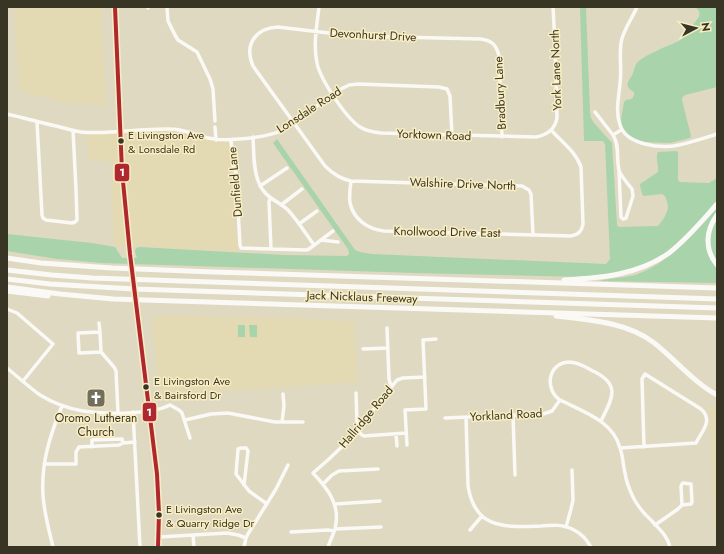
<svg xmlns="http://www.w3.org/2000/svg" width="724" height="554" font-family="Jost,sans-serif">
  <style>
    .built { fill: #e3d9b3 }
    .green { fill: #a9d3ab }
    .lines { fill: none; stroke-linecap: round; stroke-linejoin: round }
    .minor { stroke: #faf9f6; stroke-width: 3.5 }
    .major { stroke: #faf9f6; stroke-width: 4.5 }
    .highway { stroke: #faf9f6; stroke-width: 5 }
    .bus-1-casing { stroke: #f9edc2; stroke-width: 7 }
    .bus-1 { stroke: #af272f; stroke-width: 4 }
    .bus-dot { fill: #393524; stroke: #f9edc2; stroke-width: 1.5 }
    .labels { text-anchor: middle; stroke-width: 3; stroke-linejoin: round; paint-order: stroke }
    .bus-label { font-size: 11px; fill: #393524; stroke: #f9edc2; text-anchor: start }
    .street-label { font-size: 12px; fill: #393524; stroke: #f9edc2 }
    .poi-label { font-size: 12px; fill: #393524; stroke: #f9edc2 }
    .line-badge { stroke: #f9edc2; stroke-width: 1.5 }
    .badge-label { font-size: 11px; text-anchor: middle; font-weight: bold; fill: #fff }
  </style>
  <rect width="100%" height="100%" fill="#dfd9c2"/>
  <!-- built -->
  <path class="built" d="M 14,7 L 101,7 L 106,106 L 68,103 L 19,91 Z
    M 127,127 L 137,128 L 175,127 L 176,130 L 219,140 L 230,140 L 235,237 L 238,237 L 238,252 L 114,245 L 111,161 L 89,161 L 87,133 L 120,131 Z
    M 185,316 L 296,318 L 354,322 L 358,382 L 161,396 L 151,317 Z
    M 709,406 L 717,409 L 717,547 L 716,547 Z"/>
  <!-- green -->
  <path class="green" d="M 580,7 L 586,7 L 590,112 L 591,118 L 594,123 L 612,143 L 617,225 L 619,227 L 658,226 C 660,223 662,221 664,218 C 669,208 669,206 665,196 L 662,194 L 643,196 C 642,192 640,188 640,184 L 658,172 C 659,164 655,159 658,152 L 676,151 L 678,152 L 678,180 L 680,182 L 709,183 L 717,178 L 717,202 L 678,244 L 670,251 L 634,271 L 582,277 L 414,273 L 102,263 L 57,259 L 7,251 L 7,234 L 92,243 L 115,247 L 122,258 L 137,258 L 135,252 L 136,248 L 139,247 L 285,255 L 347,256 L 349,254 L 348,249 L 273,143 L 277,139 L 355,250 L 360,252 L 372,254 L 606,264 L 610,259 L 605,144 L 603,141 L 584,141 Z
    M 695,7 L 717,7 L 717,87 L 685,95 L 682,98 L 682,100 L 691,136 L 690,138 L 670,143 L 646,142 L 632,138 L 627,134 L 622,126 L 621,119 L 624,102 L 626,100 L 632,99 L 634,95 L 634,92 C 626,88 626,84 631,77 C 634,73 634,67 637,63 C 642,56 670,45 679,41 L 682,38 L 699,17 C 700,12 699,10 695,7 Z
    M 717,208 C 717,214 709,227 706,234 L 717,267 L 717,283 L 599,281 C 610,278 623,278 635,275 C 670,263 692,234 717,208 Z
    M 717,219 L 717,261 C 708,248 708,232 717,219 Z
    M 238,325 L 245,325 L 245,337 L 238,337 Z
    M 249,325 L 257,325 L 257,337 L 250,337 Z"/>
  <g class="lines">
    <!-- minor -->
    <path class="minor" d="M 148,7 L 148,8
      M 167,7 L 168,21 L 175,35 L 178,40 L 197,52 L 210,79 L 213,89 L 215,121
      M 319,7 C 317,25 313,44 317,63 C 320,79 346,118 360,127 C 366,131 373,132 381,133 L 536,137 C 547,135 555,129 557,118 L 555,44 L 553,7
      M 637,7 C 632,19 623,30 621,43 C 619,56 622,70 620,83 C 619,97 615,111 620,125 C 626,145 661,149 679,145 C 692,142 704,138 717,134
      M 595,112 L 613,135
      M 7,114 C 25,118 42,123 60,127 C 67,129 74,131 81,132 C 111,135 140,128 170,129 C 184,129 195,135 208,138 C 227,142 266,138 283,130 L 341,89 L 349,85 L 358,84 L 439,87 L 447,89 L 450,96 L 452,135
      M 37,122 L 42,215 L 43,218 L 46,220 L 72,223 L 75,222 L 77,220 L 76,189 L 73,130
      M 215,127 L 216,140
      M 253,137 C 254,152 253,170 259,183 C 264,197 278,201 288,210 C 298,221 306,234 314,245
      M 502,137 L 499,56 C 496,44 492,41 481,39 L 354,36 L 278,27 C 255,28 244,45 253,66 L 325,166 C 333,174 340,179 351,181 L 522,186 L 529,190 L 531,194 L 533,235
      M 231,140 L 233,166 L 236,173 L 240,245 L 241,248 L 306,250 L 309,249 L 333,231
      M 619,171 L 621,217 L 623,219 L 626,218 L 633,196 L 632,189 C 628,184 620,175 619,170 C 616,158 620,146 613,135 L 621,130
      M 351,181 C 350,188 349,196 350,203 C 354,220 368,229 384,231 L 571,236 C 578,235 582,231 583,224 L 581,167 C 576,152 562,142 551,130
      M 260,186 L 287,168
      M 270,198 L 269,202 L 271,249
      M 281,205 L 302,189
      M 299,224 L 317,211
      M 321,240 L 338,242
      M 7,309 L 17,313 L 53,344 L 23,381
      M 99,323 L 100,332
      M 387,328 L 389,379 L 390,383 L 392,386
      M 363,349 L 388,348
      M 101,352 L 79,353 L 78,333 L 100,332 L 101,352 L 114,367 L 116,371 L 118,413
      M 7,368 C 18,377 29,387 40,395 C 68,412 94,414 126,413 C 141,412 156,412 170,405 L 179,410 L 182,413 L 190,438
      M 356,393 L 357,423 L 360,426
      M 133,412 L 140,547
      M 513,415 L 515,475
      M 466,417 L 468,486 C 475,530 505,527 541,526 C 552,525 564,524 574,530 C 582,534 587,540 591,547
      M 445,418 L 543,414 L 552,411 L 560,400
      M 185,420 L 211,414 L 228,413 L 275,422 L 303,422
      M 601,421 C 611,400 622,386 595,372 C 587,368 579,362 569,362 C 548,363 544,389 560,400 C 584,412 613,421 620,448 C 623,456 623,465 625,473 C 626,481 630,491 634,499 C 638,506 644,514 651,520 C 659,529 667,535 670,547
      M 282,422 L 284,406 L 283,394
      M 357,430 L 362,435 L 364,436 L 406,433
      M 396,434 L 397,446
      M 407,445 L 405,410 L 426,409 L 423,340 L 436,339
      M 92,447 L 92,440 L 122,439 L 123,443
      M 620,448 L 696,443 C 701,432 714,421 701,409 L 645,374 L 642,379 L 644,447
      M 44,464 L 76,464 L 76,452 L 79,447 L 119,445 L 123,443 L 135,442
      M 683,483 L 691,484 L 692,502 L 691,504 L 682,505 L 681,486 L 682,484 Z
      M 323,484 L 332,475 L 339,471 L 378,469
      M 244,485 L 248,451 L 246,448 L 241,448 L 238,449 L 236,474 L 249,491 L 267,504
      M 335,504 L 380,501
      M 655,525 L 678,509 L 682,505
      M 566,527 L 571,509 L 573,500 L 572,470
      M 335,529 L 381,527
      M 470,530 L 482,516
      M 291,532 L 328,530 L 334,531
      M 193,535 L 194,547
      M 159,537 L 227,533 L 238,535 L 246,538
      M 53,547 C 49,530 44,513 43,495 C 41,463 50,435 62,406
      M 244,547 L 246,538 L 248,534 L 276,489 L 288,465
      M 328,547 C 330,541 333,535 335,529 C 341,505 328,489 313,473 L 329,459 L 350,439 L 397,380 L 403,378 L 425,377"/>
    <!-- major -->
    <path class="major" d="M 115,7 L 122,171 L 125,203 L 130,254 L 157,474 L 159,513 L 158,547"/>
    <!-- highway -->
    <path class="highway" d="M 717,215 C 706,230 704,249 717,265
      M 7,258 L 41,263 L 112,268 L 214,272 L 717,288
      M 7,270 L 52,275 L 92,278 L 717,299
      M 7,279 L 50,284 L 134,289 L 717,308
      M 564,280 C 601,278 638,275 669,253 C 687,239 702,221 717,204
      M 7,287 L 60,294 L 113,299 L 717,318
      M 7,291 L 48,296
      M 556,316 C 589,320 626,322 653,342 C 675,359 693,382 717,395"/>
    <defs>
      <path id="bus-1" d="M 115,7 L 122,171 L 130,254 L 157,474 L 159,513 L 158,547"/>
    </defs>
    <!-- bus-1 casing -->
    <use href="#bus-1" class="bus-1-casing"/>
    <!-- bus-1 -->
    <use href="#bus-1" class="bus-1"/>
  </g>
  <!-- icons -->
  <defs>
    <symbol id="church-square" viewBox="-11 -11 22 22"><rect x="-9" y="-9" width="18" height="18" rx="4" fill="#736e5b" stroke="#f9edc2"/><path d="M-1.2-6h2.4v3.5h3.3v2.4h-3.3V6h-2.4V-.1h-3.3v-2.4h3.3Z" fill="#fff"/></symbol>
  </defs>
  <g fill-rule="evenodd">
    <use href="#church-square" x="85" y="387" width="22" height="22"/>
  </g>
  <!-- markers -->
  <g class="bus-dot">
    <circle cx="121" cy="141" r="3.5"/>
    <circle cx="146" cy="387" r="3.5"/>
    <circle cx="159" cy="515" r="3.5"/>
  </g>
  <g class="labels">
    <!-- bus labels -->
    <g class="bus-label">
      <text x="128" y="139">E Livingston Ave<tspan x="128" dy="14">&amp; Lonsdale Rd</tspan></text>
      <text x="154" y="385">E Livingston Ave<tspan x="154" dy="14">&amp; Bairsford Dr</tspan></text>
      <text x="166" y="513">E Livingston Ave<tspan x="166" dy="14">&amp; Quarry Ridge Dr</tspan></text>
    </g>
    <!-- street labels -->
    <g class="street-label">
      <text transform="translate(373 35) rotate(3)" y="4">Devonhurst Drive</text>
      <text transform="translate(556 70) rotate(-92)" y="4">York Lane North</text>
      <text transform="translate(500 93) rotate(-93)" y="4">Bradbury Lane</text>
      <text transform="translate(309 110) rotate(-33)" y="4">Lonsdale Road</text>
      <text transform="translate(434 135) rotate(2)" y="4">Yorktown Road</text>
      <text transform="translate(235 182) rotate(-95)" y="4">Dunfield Lane</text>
      <text transform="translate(463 184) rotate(2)" y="4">Walshire Drive North</text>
      <text transform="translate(447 232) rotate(1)" y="4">Knollwood Drive East</text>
      <text transform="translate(362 297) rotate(2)" y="4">Jack Nicklaus Freeway</text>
      <text transform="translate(506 415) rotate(-3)" y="4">Yorkland Road</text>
      <text transform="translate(366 417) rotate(-50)" y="4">Hallridge Road</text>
    </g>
    <!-- poi labels -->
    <g class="poi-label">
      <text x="96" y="422">Oromo Lutheran<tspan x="96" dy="14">Church</tspan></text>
    </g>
  </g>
  <g class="line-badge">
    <rect x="114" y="163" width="16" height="19" rx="4" fill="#af272f"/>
    <rect x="142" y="402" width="15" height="20" rx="4" fill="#af272f"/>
  </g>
  <g class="badge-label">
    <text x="122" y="176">1</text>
    <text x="149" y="416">1</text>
  </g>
  <!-- border -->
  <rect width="724" height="554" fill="none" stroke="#393524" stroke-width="16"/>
  <!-- north arrow -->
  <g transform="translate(696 28) rotate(83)" stroke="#f9edc2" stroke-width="3" paint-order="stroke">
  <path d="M0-3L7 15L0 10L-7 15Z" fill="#393524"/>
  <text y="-6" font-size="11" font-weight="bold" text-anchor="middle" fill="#393524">N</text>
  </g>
</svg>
